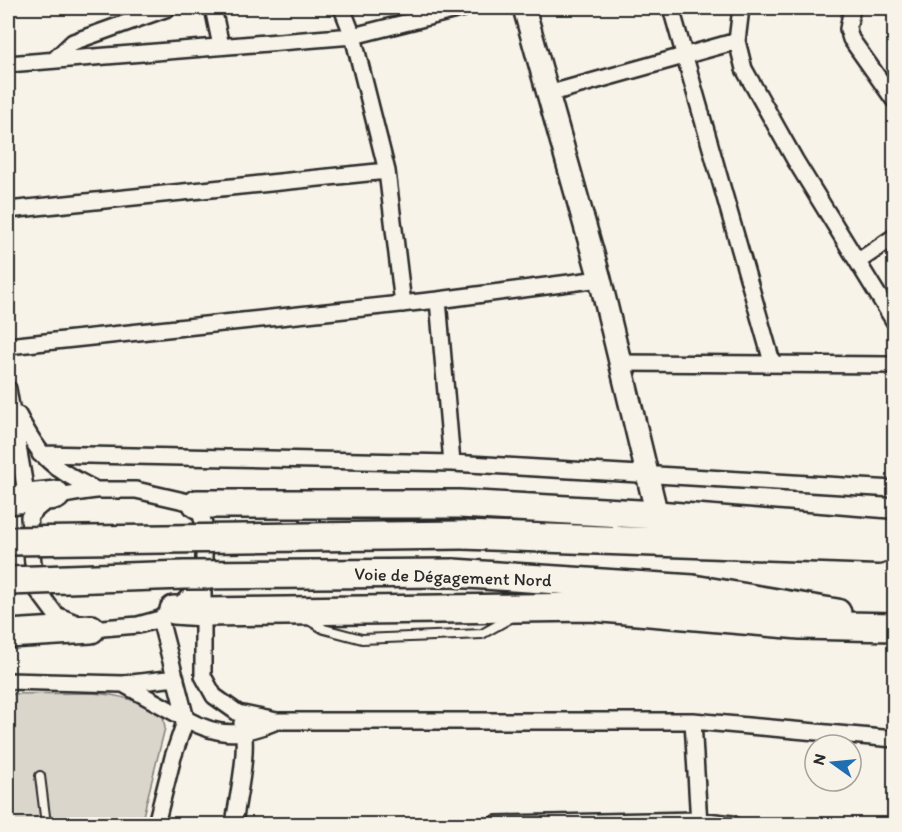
<svg xmlns="http://www.w3.org/2000/svg" width="902" height="832" font-family="Itim,sans-serif">
  <style>
    .green { fill: #dad6cc; stroke: #82807c; stroke-width: 1.5 }
    .lines { fill: none; stroke-linecap: round; stroke-linejoin: round }
    .lane-casing { stroke: #2b2b2b; stroke-width: 12 }
    .street-casing { stroke: #2b2b2b; stroke-width: 20 }
    .secondary-casing { stroke: #2b2b2b; stroke-width: 26 }
    .highway-casing { stroke: #2b2b2b; stroke-width: 32 }
    .lane { stroke: #f7f3e8; stroke-width: 8 }
    .street { stroke: #f7f3e8; stroke-width: 15 }
    .secondary { stroke: #f7f3e8; stroke-width: 21 }
    .highway { stroke: #f7f3e8; stroke-width: 27 }
    .highway-bridge-casing { stroke: #2b2b2b; stroke-width: 32; stroke-linecap: butt }
    .highway-bridge { stroke: #f7f3e8; stroke-width: 27 }
    .labels { text-anchor: middle; stroke-width: 4.5; stroke-linejoin: round; paint-order: stroke }
    .street-label { font-size: 18px; fill: #2b2b2b; stroke: #f7f3e8 }
  </style>
  <rect width="100%" height="100%" fill="#f7f3e8"/>
  <filter id="ink" filterUnits="userSpaceOnUse"><feTurbulence type="fractalNoise" baseFrequency=".0167" numOctaves="2"/><feDisplacementMap in="SourceGraphic" scale="12" xChannelSelector="R" yChannelSelector="G"/><feConvolveMatrix kernelMatrix="1 2 1 2 8 2 1 2 1" color-interpolation-filters="sRGB"/></filter>
  <g filter="url(#ink)">
    <!-- green -->
    <path class="green" d="M 92,693 C 120,695 140,700 163,716 L 165,728 L 141,824 L 8,824 L 8,694 Z"/>
    <g class="lines">
      <defs>
        <path id="lane" d="M 307,619 L 324,629 L 362,639 L 482,634 L 514,616
          M 40,776 L 46,824"/>
        <path id="street" d="M 213,8 L 221,46
          M 342,8 L 353,36 L 387,171 L 403,304
          M 671,8 L 772,362
          M 741,8 L 737,41 L 744,69 L 795,160 L 894,321
          M 852,8 L 848,29 L 851,39 L 894,100
          M 55,59 L 73,42 L 168,8
          M 8,64 L 353,36 L 464,8
          M 548,94 L 737,41
          M 8,210 L 387,171
          M 860,260 L 894,237
          M 438,300 L 452,463
          M 8,346 L 438,300 L 600,279
          M 619,363 L 894,365
          M 8,389 L 28,504
          M 18,415 C 42,461 51,467 96,490
          M 40,454 L 452,463 L 894,489
          M 96,490 L 136,490 L 197,504 L 205,527 L 203,587 L 160,619 L 138,625 L 91,629 L 56,615 L 35,587 L 29,517 C 47,494 69,494 96,490 Z
          M 203,587 L 203,676 L 214,696 L 238,713 L 277,721 L 693,721 L 894,739
          M 160,619 L 186,719 C 221,738 241,736 277,721
          M 8,681 L 123,684 L 176,678
          M 123,684 L 186,719 L 173,757 L 156,824
          M 693,721 L 699,824
          M 234,824 C 238,795 249,751 242,723
          M 496,824 L 698,820 L 732,824"/>
        <path id="secondary" d="M 524,8 L 600,279 L 657,515"/>
        <path id="highway" d="M 8,500 L 56,495
          M 197,504 L 459,504 L 657,515 L 894,534
          M 463,535 L 878,550
          M 453,573 L 693,589 L 837,613
          M 174,610 L 203,612 L 591,607 L 800,625 L 894,627
          M 8,634 L 91,629"/>
      </defs>
      <!-- lane casing -->
      <use href="#lane" class="lane-casing"/>
      <!-- street casing -->
      <use href="#street" class="street-casing"/>
      <!-- secondary casing -->
      <use href="#secondary" class="secondary-casing"/>
      <!-- highway casing -->
      <use href="#highway" class="highway-casing"/>
      <!-- lane -->
      <use href="#lane" class="lane"/>
      <!-- street -->
      <use href="#street" class="street"/>
      <!-- secondary -->
      <use href="#secondary" class="secondary"/>
      <!-- highway -->
      <use href="#highway" class="highway"/>
      <defs>
        <path id="highway-bridge" d="M 8,541 L 463,535
          M 8,581 L 185,575 L 453,573"/>
      </defs>
      <!-- highway-bridge casing -->
      <use href="#highway-bridge" class="highway-bridge-casing"/>
      <!-- highway-bridge -->
      <use href="#highway-bridge" class="highway-bridge"/>
    </g>
  </g>
  <g class="labels">
    <!-- street labels -->
    <g class="street-label">
      <text transform="translate(453 577) rotate(2)" y="6">Voie de Dégagement Nord</text>
    </g>
  </g>
  <!-- margin -->
  <rect width="902" height="832" fill="none" stroke="#f7f3e8" stroke-width="30"/>
  <rect x="15" y="15" width="872" height="802" fill="none" stroke="#2b2b2b" stroke-width="2" filter="url(#ink)"/>
  <!-- north arrow -->
  <g transform="translate(833 763) rotate(285)"><circle r="28" fill="#f7f3e8" stroke="#a5a39c" stroke-width="1.5"/>
  <path d="M0-4.5L10 22L0 15L-10 22Z" fill="#1f6fb2"/>
  <text y="-9" font-size="16" font-weight="bold" text-anchor="middle" fill="#2b2b2b">N</text>
  </g>
</svg>
